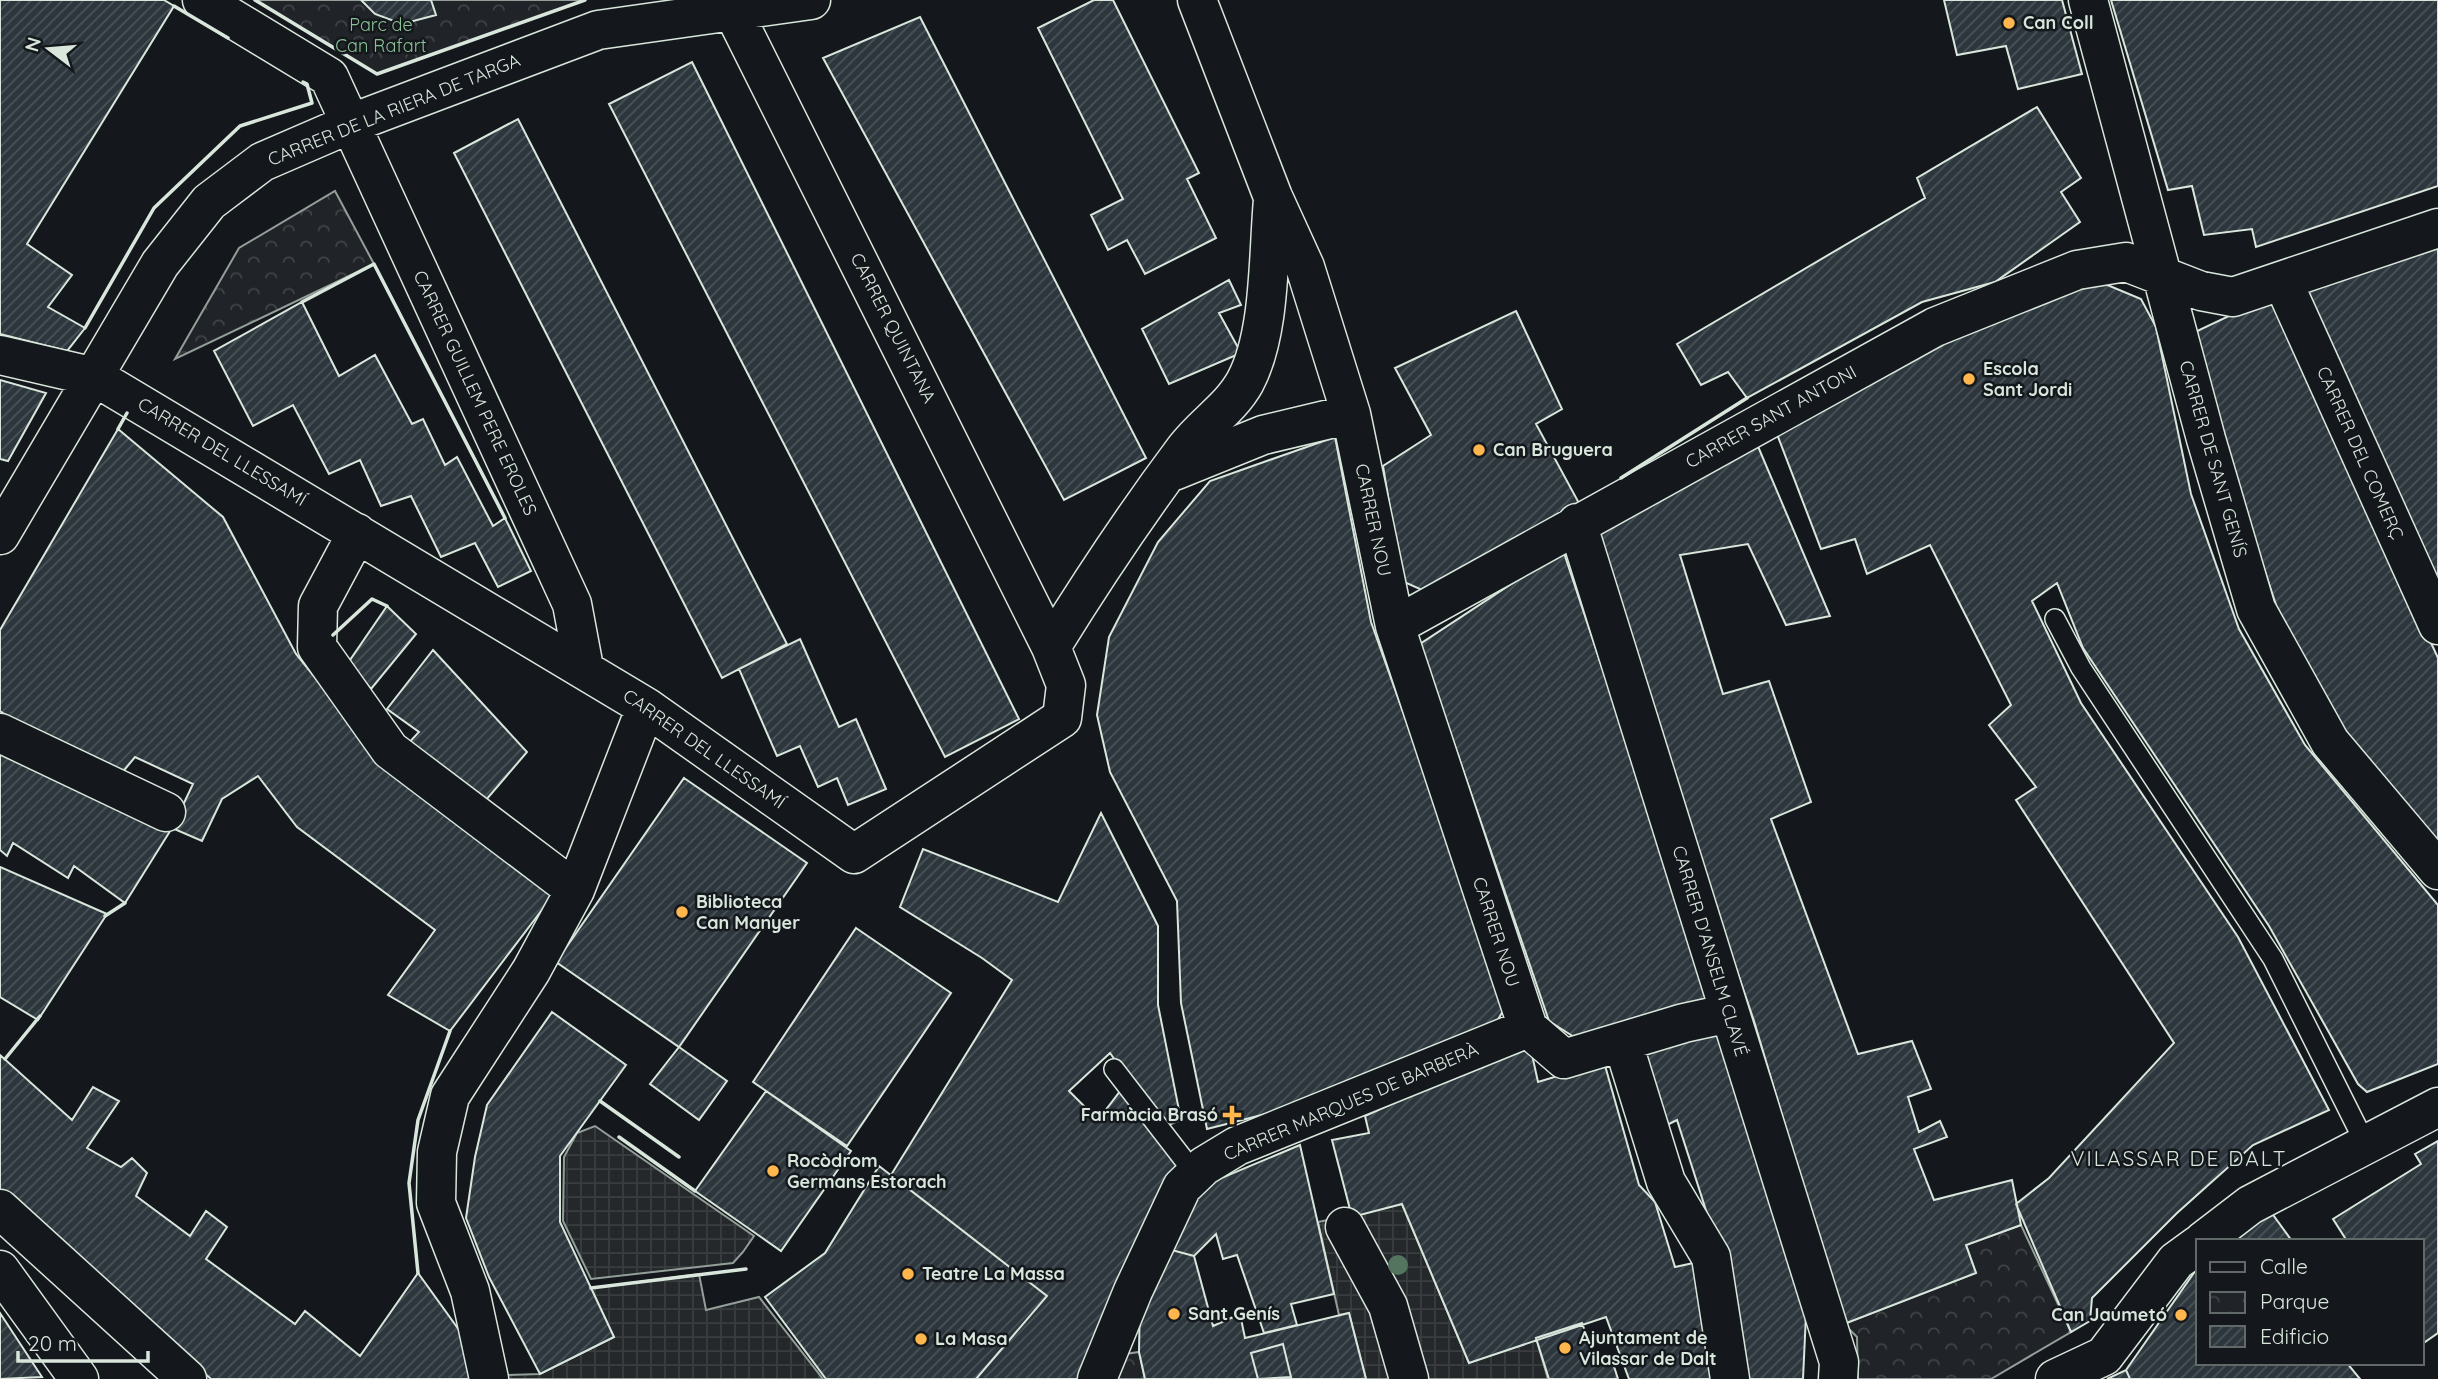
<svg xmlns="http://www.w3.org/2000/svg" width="2438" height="1379" font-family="Quicksand,sans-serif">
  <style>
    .park { fill: url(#park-crowns); stroke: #939e99; stroke-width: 2 }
    .plaza { fill: url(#plaza-grid); stroke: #939e99; stroke-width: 2 }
    .building { fill: url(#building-hatch); stroke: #d8e6dc; stroke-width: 2 }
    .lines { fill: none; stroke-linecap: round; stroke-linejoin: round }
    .service-casing { stroke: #d8e6dc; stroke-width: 22 }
    .minor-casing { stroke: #d8e6dc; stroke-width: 41 }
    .service { stroke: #14181c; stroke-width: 19 }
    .minor { stroke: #14181c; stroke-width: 38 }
    .wall { stroke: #d8e6dc; stroke-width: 3.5 }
    .tree { fill: #55745f }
    .poi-dot { fill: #ffb74d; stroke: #14181c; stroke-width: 2.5 }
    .labels { text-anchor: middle; stroke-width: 5; stroke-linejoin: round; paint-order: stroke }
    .poi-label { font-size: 18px; font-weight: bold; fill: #d8e6dc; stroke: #14181c; text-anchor: start }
    .park-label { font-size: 18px; fill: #8ac095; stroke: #14181c }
    .street-label { font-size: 18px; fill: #d8e6dc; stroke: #14181c }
    .quarter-label { font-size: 21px; letter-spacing: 2px; fill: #d8e6dc; stroke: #14181c }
  </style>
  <defs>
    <pattern id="park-crowns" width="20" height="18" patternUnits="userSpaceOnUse" patternTransform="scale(1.75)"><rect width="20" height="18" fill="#202428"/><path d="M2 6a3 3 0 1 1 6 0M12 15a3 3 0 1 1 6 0" fill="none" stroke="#404447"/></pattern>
    <pattern id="plaza-grid" width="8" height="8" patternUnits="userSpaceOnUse" patternTransform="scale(1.75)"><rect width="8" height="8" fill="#24282b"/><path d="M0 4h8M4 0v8" fill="none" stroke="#393d3f"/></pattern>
    <pattern id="building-hatch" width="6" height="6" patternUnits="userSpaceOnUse" patternTransform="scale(1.75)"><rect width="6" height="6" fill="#2c363c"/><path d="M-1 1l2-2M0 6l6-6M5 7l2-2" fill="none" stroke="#4a5358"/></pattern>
  </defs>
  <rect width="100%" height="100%" fill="#14181c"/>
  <!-- park -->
  <path class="park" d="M 255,0 L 585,0 L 377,74 Z
    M 335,191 L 374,264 L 175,359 L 239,248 Z
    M 2021,1225 L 2071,1332 L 1991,1379 L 1858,1379 L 1857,1337 L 1844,1324 L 1976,1273 L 1966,1245 Z
    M 1139,1352 L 1145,1379 L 1110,1379 L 1119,1355 Z"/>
  <!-- plaza -->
  <path class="plaza" d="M 595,1126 L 754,1236 L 743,1252 L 733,1263 L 591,1279 L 563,1221 L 564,1157 L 577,1133 Z
    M 1402,1204 L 1469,1363 L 1536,1338 L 1548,1379 L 1366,1379 L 1349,1313 L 1339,1315 L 1318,1222 Z
    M 699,1274 L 706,1310 L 759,1297 L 823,1379 L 508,1379 L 508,1375 L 540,1374 L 614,1337 L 591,1288 Z"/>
  <!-- building -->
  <path class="building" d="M 0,0 L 164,0 L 174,6 L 27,244 L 72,275 L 48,307 L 85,328 L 67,351 L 0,334 Z
    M 361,0 L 431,0 L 436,15 L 402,24 L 375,14 Z
    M 1094,0 L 1113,0 L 1199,173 L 1187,179 L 1216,238 L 1145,274 L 1127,240 L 1108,250 L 1091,215 L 1123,199 L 1038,28 Z
    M 1944,0 L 2062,0 L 2082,74 L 2018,89 L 2006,46 L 1957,55 Z
    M 2111,0 L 2438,0 L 2438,186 L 2256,247 L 2252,229 L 2204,235 L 2192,186 L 2168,190 Z
    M 920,17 L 1146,458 L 1064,500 L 823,58 Z
    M 692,62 L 1019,719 L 945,757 L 609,104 Z
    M 2037,107 L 2081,178 L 2061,192 L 2080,222 L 1995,282 L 1922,302 L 1747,398 L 1728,372 L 1701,385 L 1677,344 L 1925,198 L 1917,178 Z
    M 518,119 L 787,644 L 722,678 L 454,153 Z
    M 2438,241 L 2438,587 L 2303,288 Z
    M 1229,280 L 1241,305 L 1219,313 L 1241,353 L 1169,384 L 1142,329 Z
    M 2105,284 L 2141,299 L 2156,327 L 2191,494 L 2239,629 L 2305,745 L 2438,905 L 2438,1064 L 2367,1092 L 2358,1084 L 2269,926 L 2083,648 L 2057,583 L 2032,601 L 2081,703 L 2238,937 L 2329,1110 L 2253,1145 L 2177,1213 L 2092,1298 L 2090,1321 L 2071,1332 L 2016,1204 L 2049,1178 L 2174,1043 L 2016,800 L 2036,787 L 1989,725 L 2011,705 L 1930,545 L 1867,574 L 1855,539 L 1821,549 L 1775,429 L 1954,329 L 2052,294 Z
    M 2271,296 L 2438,658 L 2438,846 L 2334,720 L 2285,632 L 2230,466 L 2195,332 Z
    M 302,302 L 339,376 L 375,355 L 412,424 L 423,419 L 445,465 L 457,457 L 493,526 L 505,518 L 531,571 L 498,587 L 475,543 L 441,557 L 411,496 L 381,506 L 360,460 L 329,474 L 293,405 L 253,426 L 214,351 Z
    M 1516,311 L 1562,409 L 1536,424 L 1580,505 L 1422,590 L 1402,581 L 1383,466 L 1431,435 L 1395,368 Z
    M 0,380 L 46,393 L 8,461 L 0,459 Z
    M 118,429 L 223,517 L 296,654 L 393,774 L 557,890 L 450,1031 L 388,995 L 435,930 L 297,827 L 258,776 L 222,799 L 202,841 L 172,828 L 193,784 L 135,757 L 121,774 L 26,729 L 0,711 L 0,630 Z
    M 1335,437 L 1371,622 L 1507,1004 L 1496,1023 L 1293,1107 L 1207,1129 L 1181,1003 L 1177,901 L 1110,772 L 1097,715 L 1109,637 L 1158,542 L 1210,481 Z
    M 1754,437 L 1830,616 L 1786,625 L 1748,544 L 1680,555 L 1723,694 L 1769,681 L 1811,802 L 1771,819 L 1858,1054 L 1912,1041 L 1931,1089 L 1908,1097 L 1919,1132 L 1940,1121 L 1947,1137 L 1914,1149 L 1934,1200 L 2012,1180 L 2021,1225 L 1966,1245 L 1976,1273 L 1844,1324 L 1754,1021 L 1589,537 Z
    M 1563,550 L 1714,1004 L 1582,1042 L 1549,1021 L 1420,644 Z
    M 387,606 L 416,634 L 371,689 L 348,663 Z
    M 800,639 L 839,727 L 856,719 L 886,789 L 848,805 L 837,778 L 818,787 L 800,746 L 777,756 L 739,669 Z
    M 433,650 L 527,752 L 486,800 L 404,748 L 419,732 L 387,709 Z
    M 0,750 L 172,828 L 125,903 L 74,866 L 68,878 L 13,843 L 7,856 L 0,850 Z
    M 684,778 L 807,863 L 679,1047 L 556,962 Z
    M 1101,813 L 1158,926 L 1158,1005 L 1181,1120 L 1163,1127 L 1110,1053 L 1069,1091 L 1098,1120 L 1121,1090 L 1179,1165 L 1082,1379 L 976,1379 L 1047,1296 L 891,1175 L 1012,980 L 982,958 L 900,907 L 923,849 L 1058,902 Z
    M 0,867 L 107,914 L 38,1020 L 0,997 Z
    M 856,928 L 951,993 L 847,1146 L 753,1082 Z
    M 552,1012 L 626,1065 L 560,1156 L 560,1222 L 614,1337 L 540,1374 L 489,1277 L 466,1218 L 475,1157 L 487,1105 Z
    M 1724,1024 L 1807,1293 L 1803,1379 L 1738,1379 L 1719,1251 L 1677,1120 L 1661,1128 L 1641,1052 Z
    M 1529,1041 L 1538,1082 L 1604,1062 L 1639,1185 L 1655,1202 L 1675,1267 L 1698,1262 L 1719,1379 L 1629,1379 L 1606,1317 L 1469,1363 L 1402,1204 L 1352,1217 L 1332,1140 L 1369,1133 L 1365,1116 Z
    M 679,1047 L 727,1081 L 699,1120 L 650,1084 Z
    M 0,1055 L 72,1120 L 93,1087 L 119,1101 L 87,1148 L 121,1167 L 132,1158 L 147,1173 L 136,1196 L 190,1236 L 206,1211 L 227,1227 L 206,1259 L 295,1324 L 305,1311 L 360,1356 L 418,1273 L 459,1330 L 475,1379 L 211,1379 L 0,1191 Z
    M 766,1091 L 851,1151 L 781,1251 L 695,1191 Z
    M 2438,1141 L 2438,1333 L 2422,1344 L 2422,1241 L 2347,1241 L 2333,1219 L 2421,1164 L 2415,1154 Z
    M 1300,1145 L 1334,1294 L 1291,1304 L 1297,1325 L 1264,1333 L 1237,1255 L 1223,1259 L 1216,1234 L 1194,1256 L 1168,1249 L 1200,1187 Z
    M 879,1166 L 1047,1296 L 976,1379 L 826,1379 L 765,1297 L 825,1253 Z
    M 2271,1212 L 2292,1241 L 2228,1241 Z
    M 1168,1249 L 1194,1256 L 1213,1326 L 1240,1314 L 1245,1338 L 1349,1313 L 1366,1379 L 1145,1379 L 1139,1352 L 1140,1297 Z
    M 2198,1267 L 2198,1363 L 2347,1363 L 2360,1379 L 2130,1379 L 2126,1370 Z
    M 0,1313 L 42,1377 L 0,1379 Z
    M 1582,1323 L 1596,1361 L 1611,1357 L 1618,1379 L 1549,1379 L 1536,1338 Z
    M 1283,1344 L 1291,1377 L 1258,1379 L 1251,1353 Z
    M 2126,1370 L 2130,1379 L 2107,1379 Z"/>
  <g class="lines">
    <defs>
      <path id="service" d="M 2055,619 L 2081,668 L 2273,959 L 2366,1145
        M 1114,1069 L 1195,1174"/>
      <path id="minor" d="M 202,0 L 329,77 L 572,604 L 584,668
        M 1197,0 L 1273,197 L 1305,267 L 1351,414 L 1395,626 L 1528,1028 L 1564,1059 L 1684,1023 L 1730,1013
        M 2088,0 L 2206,439 L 2256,609 L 2330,742 L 2438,870
        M 2283,282 L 2438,625
        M 0,355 L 95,377 L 646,707 L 854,854 L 1062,718 L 1066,685 L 1051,647 L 733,11
        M 1174,471 L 1263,435 L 1351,414
        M 1577,523 L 1839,1362 L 1838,1379
        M 357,533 L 318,606 L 317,647 L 390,750 L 575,890
        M 0,535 L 160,264 L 209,202 L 262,162 L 352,123 L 598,30 L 811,0
        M 1395,626 L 1935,327 L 2077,270 L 2126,262 L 2201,291 L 2233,297 L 2438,228
        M 1051,647 C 1093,579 1137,513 1185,449 C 1203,425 1230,409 1245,382 C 1271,334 1268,254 1273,200
        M 0,733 L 166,812
        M 1623,1043 L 1666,1182 L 1711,1257 L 1730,1379
        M 0,1209 L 187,1379
        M 1345,1227 L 1388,1306 L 1409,1379
        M 2203,1241 L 2250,1205 L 2438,1107
        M 0,1270 L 79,1379
        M 489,1379 L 470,1291 L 436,1203 L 437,1152 L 450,1096 L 531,971 L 575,890 L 646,707
        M 1097,1379 L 1133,1291 L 1182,1187 L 1204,1166 L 1237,1146 L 1528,1028
        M 2055,1379 L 2104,1356 L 2176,1261 L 2198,1245"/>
    </defs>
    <!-- service casing -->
    <use href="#service" class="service-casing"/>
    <!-- minor casing -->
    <use href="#minor" class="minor-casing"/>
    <!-- service -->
    <use href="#service" class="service"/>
    <!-- minor -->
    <use href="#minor" class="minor"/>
    <!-- wall -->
    <path class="wall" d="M 255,0 L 377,74 L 585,0
      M 174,6 L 228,38
      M 302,302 L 374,264 L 505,518
      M 85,328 L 154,208 L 240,126 L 312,103 L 307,84 L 303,82
      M 118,429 L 127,413
      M 1621,478 L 1747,398
      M 333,635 L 372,599 L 387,606
      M 105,916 L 125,903
      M 5,1059 L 40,1016
      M 600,1101 L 679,1157
      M 619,1137 L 695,1191
      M 418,1273 L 409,1183 L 418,1120 L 450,1031
      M 591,1288 L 746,1269"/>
  </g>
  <!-- trees -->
  <circle class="tree" cx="1398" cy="1265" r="10"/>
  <!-- markers -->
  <g class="poi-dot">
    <circle cx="2009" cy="23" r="7"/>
    <circle cx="1969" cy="379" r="7"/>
    <circle cx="1479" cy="450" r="7"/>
    <circle cx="682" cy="912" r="7"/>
    <path d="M1228.5 1104.5h7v7h7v7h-7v7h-7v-7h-7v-7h7z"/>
    <circle cx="773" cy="1171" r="7"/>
    <circle cx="908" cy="1274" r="7"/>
    <circle cx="1174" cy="1314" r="7"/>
    <circle cx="2181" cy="1315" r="7"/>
    <circle cx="921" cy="1339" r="7"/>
    <circle cx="1565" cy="1348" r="7"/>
  </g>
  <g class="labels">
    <!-- poi labels -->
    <g class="poi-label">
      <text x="2023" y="29">Can Coll</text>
      <text x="1983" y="375">Escola<tspan x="1983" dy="21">Sant Jordi</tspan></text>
      <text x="1493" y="456">Can Bruguera</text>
      <text x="696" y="908">Biblioteca<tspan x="696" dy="21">Can Manyer</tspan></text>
      <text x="1218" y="1121" text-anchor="end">Farmàcia Brasó</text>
      <text x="787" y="1167">Rocòdrom<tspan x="787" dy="21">Germans Estorach</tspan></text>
      <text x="922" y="1280">Teatre La Massa</text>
      <text x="1188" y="1320">Sant Genís</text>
      <text x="2167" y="1321" text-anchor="end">Can Jaumetó</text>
      <text x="1579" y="1344">Ajuntament de<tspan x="1579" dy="21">Vilassar de Dalt</tspan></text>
      <text x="935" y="1345">La Masa</text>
    </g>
    <!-- park labels -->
    <g class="park-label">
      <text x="381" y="31">Parc de<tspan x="381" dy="21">Can Rafart</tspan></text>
    </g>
    <!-- street labels -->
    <g class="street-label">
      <text transform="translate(394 110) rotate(-22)" y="6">CARRER DE LA RIERA DE TARGA</text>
      <text transform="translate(893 328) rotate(63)" y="6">CARRER QUINTANA</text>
      <text transform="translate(475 393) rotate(65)" y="6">CARRER GUILLEM PERE EROLES</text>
      <text transform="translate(1771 417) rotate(-29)" y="6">CARRER SANT ANTONI</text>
      <text transform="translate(222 452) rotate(31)" y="6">CARRER DEL LLESSAMÍ</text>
      <text transform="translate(2360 453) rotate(66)" y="6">CARRER DEL COMERÇ</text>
      <text transform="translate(2213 459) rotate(74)" y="6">CARRER DE SANT GENÍS</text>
      <text transform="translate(1373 520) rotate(78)" y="6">CARRER NOU</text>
      <text transform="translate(704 749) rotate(35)" y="6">CARRER DEL LLESSAMÍ</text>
      <text transform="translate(1496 932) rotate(72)" y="6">CARRER NOU</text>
      <text transform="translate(1710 951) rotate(73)" y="6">CARRER D'ANSELM CLAVÉ</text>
      <text transform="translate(1351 1102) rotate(-23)" y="6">CARRER MARQUES DE BARBERÀ</text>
    </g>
    <!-- quarter labels -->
    <g class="quarter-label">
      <text x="2179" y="1166">VILASSAR DE DALT</text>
    </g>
  </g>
  <!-- legend -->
  <rect x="2196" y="1239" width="228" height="126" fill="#14181c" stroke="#626a69" stroke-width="2"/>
  <rect x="2210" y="1262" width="35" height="10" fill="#14181c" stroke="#626a69" stroke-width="2"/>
  <text x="2260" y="1274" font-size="21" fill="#d8e6dc">Calle</text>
  <rect x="2210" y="1292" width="35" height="21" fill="url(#park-crowns)" stroke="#626a69" stroke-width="2"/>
  <text x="2260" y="1309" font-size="21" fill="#d8e6dc">Parque</text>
  <rect x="2210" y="1326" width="35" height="21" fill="url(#building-hatch)" stroke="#626a69" stroke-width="2"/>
  <text x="2260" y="1344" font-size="21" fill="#d8e6dc">Edificio</text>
  <!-- north arrow -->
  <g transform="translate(49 49) rotate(286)" stroke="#14181c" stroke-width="5" paint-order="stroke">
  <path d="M0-5L12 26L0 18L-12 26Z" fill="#d8e6dc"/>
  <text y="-10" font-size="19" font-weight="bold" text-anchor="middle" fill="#d8e6dc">N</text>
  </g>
  <!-- scale -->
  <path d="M18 1351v10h130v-10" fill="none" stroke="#d8e6dc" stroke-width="3.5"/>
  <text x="28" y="1351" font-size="21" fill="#d8e6dc" stroke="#14181c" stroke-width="5" paint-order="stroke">20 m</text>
</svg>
